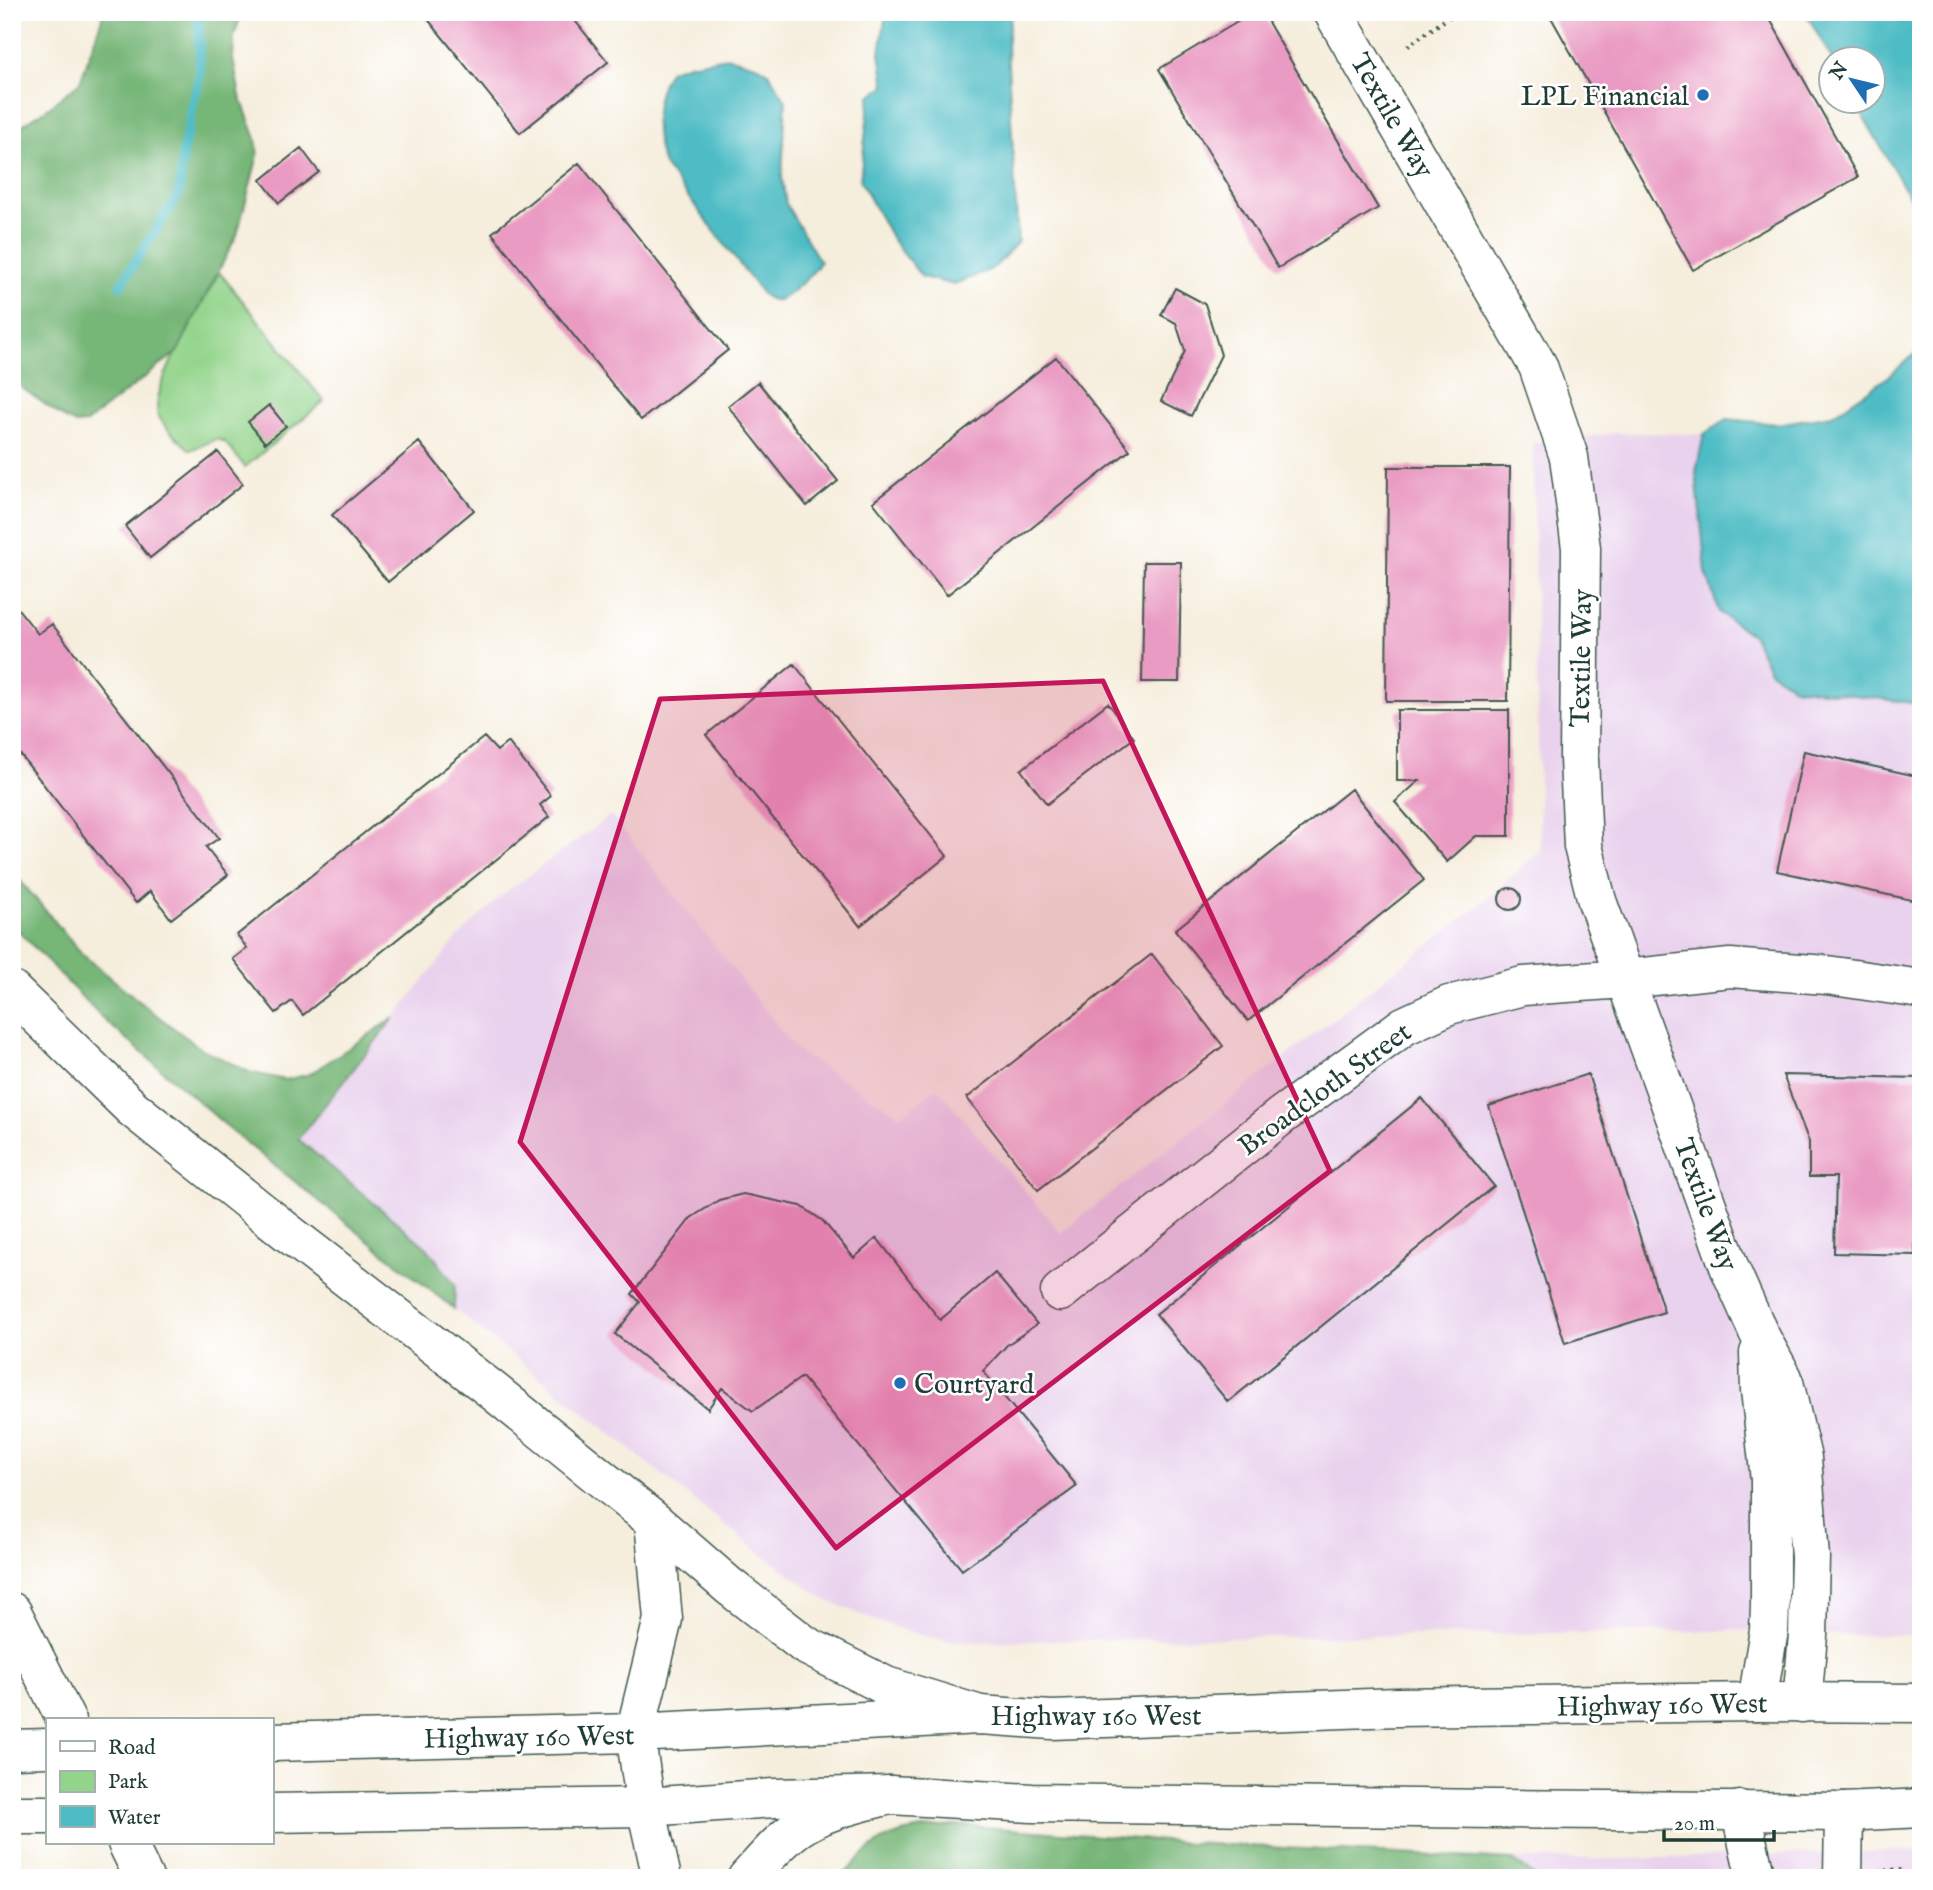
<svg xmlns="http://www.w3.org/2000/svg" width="1933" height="1890" font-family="'IM FELL English',serif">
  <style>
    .built { fill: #e9d2ed }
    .green { fill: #93d48b; stroke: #598860; stroke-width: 2 }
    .forest { fill: #76b677; stroke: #4a7a56; stroke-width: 2 }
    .water { fill: #4dbcc4; stroke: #367c7c; stroke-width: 2 }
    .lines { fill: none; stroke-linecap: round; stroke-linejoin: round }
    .stream { stroke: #4dbcc4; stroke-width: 10 }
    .building { fill: #ea9bc3 }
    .minor-casing { stroke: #3f584d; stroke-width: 41 }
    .major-casing { stroke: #3f584d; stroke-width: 41 }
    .highway-casing { stroke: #3f584d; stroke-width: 41 }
    .path { stroke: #3f584d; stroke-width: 4.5; stroke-dasharray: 2 5; stroke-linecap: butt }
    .minor { stroke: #fff; stroke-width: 38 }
    .major { stroke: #fff; stroke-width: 38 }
    .highway { stroke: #fff; stroke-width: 38 }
    .marked { fill: #c2185b; fill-opacity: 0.2; stroke: #c2185b; stroke-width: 5; stroke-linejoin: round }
    .poi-dot { fill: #1f6fb2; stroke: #fff; stroke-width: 2.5 }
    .labels { text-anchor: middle; stroke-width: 5; stroke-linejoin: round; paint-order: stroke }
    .poi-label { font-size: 28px; fill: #1f3d34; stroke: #fff; text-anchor: end }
    .street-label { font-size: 28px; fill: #1f3d34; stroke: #fff }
  </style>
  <rect width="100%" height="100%" fill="#fff"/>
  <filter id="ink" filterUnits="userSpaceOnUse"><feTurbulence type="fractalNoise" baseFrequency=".0143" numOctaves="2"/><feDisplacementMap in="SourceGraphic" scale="14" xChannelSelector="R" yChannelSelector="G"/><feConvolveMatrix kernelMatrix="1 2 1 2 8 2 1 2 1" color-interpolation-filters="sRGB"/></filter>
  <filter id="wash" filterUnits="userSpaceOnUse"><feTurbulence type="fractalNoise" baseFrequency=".00686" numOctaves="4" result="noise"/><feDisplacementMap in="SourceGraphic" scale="28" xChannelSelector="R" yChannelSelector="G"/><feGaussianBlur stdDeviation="1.57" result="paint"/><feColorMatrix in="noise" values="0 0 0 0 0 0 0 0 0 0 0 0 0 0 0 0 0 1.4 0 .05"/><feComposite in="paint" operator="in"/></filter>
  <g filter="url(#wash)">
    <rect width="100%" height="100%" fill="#f6eedd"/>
    <!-- built -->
    <path class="built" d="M 1615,433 L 1704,434 L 1696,472 L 1706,572 L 1719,612 L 1754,636 L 1770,671 L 1794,687 L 1921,704 L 1921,1635 L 1808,1635 L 1769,1630 L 953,1642 L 916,1634 L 871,1619 L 824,1599 L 759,1552 L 276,1167 L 458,937 L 501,896 L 611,815 L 798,1052 L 901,1116 L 937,1088 L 1061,1233 L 1485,900 L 1540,851 L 1533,443 Z
      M 1921,1850 L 1921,1878 L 914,1878 L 931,1859 L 1624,1859 Z"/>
    <!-- green -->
    <path class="green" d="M 219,272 L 324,401 L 245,467 L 225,442 L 217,439 L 190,450 C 180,440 163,428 158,414 C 149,388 205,300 219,272 Z"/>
    <!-- forest -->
    <path class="forest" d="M 104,12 L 242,12 L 234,36 L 233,59 L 240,96 L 256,139 L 258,155 L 237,235 L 177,352 L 86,423 L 76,424 L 67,420 L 12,381 L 12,132 L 48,108 L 80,82 Z
      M 12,871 L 83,955 L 150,1010 L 200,1048 L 249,1072 L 285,1080 L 310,1074 L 394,1018 L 298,1139 L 427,1248 L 455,1285 L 454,1309 L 238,1136 L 101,1017 L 12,924 Z
      M 959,1825 L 1190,1843 L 1513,1860 L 1536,1878 L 841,1878 C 854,1864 870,1846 888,1838 C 910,1828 935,1828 959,1825 Z"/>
    <!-- water -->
    <path class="water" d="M 886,12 L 1011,12 L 1007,46 L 1018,242 L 994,268 L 954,285 L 922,277 L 892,239 L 860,180 L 870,96 L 885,86 L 880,53 Z
      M 1805,12 L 1921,12 L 1921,217 L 1855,102 L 1874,102 L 1874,60 L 1832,59 Z
      M 728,57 L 759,66 L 768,72 L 786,101 L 782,178 L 786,204 L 820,262 C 815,272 790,296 779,300 C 772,301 768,298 763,295 L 664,165 C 652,137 652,96 670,70 L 689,64 Z
      M 1921,349 L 1921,704 L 1794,687 L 1770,671 L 1753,636 L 1719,612 L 1706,572 L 1696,472 L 1704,434 L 1727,419 L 1777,424 L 1832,415 L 1888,377 Z"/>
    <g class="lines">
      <!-- stream -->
      <path class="stream" d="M 120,286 L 179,194 L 183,152 L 200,72 L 198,12"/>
    </g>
    <g id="blocks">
      <!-- building -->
      <path class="building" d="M 422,12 L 568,12 L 608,62 L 520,133 Z
        M 1254,12 L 1262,12 L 1378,208 L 1278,268 L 1159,69 Z
        M 1548,12 L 1766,12 L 1858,177 L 1693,270 Z
        M 301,148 L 319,172 L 279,203 L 261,180 Z
        M 579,163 L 728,350 L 641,420 L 492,233 Z
        M 1175,288 L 1205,304 L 1221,355 L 1191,416 L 1161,401 L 1185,351 L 1176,323 L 1161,315 Z
        M 1056,357 L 1130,450 L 947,595 L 873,502 Z
        M 758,382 L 838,481 L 807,506 L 728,406 Z
        M 269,405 L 286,426 L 265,443 L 248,422 Z
        M 419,442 L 474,510 L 388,582 L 332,515 Z
        M 218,452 L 243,484 L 150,558 L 125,526 Z
        M 1388,467 L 1510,467 L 1508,701 L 1386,701 Z
        M 1144,562 L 1181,562 L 1179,682 L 1142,682 Z
        M 15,605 L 38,634 L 52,624 L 219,838 L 206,847 L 228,875 L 171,919 L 150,891 L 136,903 L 12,744 L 12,607 Z
        M 794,664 L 947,856 L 860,926 L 706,735 Z
        M 1108,703 L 1134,738 L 1047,804 L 1021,770 Z
        M 1397,710 L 1509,710 L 1509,836 L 1476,836 L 1447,862 L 1395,802 L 1419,781 L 1397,781 Z
        M 484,737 L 497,751 L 508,742 L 551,796 L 540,805 L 549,817 L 303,1015 L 292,1001 L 276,1013 L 233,959 L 247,948 L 237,935 Z
        M 1804,751 L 1921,777 L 1921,902 L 1777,871 Z
        M 1351,789 L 1424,880 L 1248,1021 L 1175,930 Z
        M1499 899a11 11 0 1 1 22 0a11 11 0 1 1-22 0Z
        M 1152,954 L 1223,1046 L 1038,1190 L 967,1098 Z
        M 1588,1074 L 1664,1312 L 1565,1343 L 1489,1106 Z
        M 1783,1075 L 1921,1078 L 1921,1175 L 1917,1175 L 1915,1255 L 1834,1253 L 1836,1177 L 1809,1177 L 1809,1142 Z
        M 1422,1098 L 1494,1186 L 1228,1402 L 1156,1314 Z
        M 743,1194 L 801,1206 L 823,1221 L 854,1258 L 877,1238 L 940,1320 L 995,1273 L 1037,1324 L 1007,1345 L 983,1371 L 1077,1486 L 962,1570 L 802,1377 L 753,1411 L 722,1388 L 708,1409 L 615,1334 L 640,1302 L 632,1294 L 691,1218 L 719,1200 Z"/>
    </g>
  </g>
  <g filter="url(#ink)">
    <use href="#blocks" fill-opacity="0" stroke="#3f584d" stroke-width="2"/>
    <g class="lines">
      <defs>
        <path id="minor" d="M 1333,12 L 1538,366 L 1569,457 L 1581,548 L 1579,759 L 1583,846 L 1597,901 L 1730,1269 L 1759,1334 L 1783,1378 L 1802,1458 L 1810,1557 L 1808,1635 L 1802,1703
          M 1060,1292 L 1281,1116 L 1404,1026 L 1449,1005 L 1523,986 L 1625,979 L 1730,968 L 1827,975 L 1921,989
          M 1757,1702 L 1769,1630 L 1770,1605 L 1770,1480 L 1760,1390 L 1759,1353
          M 1740,1810 L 1756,1878
          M 1843,1878 L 1844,1812"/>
        <path id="major" d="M 271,1742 L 635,1733 L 980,1715 L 1052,1720 L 1398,1707 L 1757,1702 L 1921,1703
          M 12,1749 L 47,1748
          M 271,1813 L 646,1807 L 774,1798 L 890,1795 L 1032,1803 L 1494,1809 L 1844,1812 L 1921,1808
          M 12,1815 L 47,1815"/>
        <path id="highway" d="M 12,991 L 132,1108 L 287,1232 L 492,1390 L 654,1521 L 663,1619 L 635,1733 L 646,1807 L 662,1878
          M 654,1521 L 729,1586 L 805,1645 L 886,1686 L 980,1715
          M 12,1612 L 66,1720
          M 127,1843 L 144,1878
          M 747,1878 C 763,1861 779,1841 798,1828 C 825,1810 859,1803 890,1795"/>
      </defs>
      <!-- minor casing -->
      <use href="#minor" class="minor-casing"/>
      <!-- major casing -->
      <use href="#major" class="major-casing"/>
      <!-- highway casing -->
      <use href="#highway" class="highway-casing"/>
      <!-- path -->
      <path class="path" d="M 1408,46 L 1456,12
        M 1878,1871 L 1899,1870 L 1918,1878"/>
      <!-- minor -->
      <use href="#minor" class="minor"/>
      <!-- major -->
      <use href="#major" class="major"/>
      <!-- highway -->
      <use href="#highway" class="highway"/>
    </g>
  </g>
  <!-- marked area -->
  <path class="marked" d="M 1103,681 L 1330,1171 L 836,1548 L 520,1142 L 660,699 Z"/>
  <!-- markers -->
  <g class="poi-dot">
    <circle cx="1703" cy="95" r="7"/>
    <circle cx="900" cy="1383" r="7"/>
  </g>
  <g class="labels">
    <!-- poi labels -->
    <g class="poi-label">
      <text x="1689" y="105">LPL Financial</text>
      <text x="914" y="1393" text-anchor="start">Courtyard</text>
    </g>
    <!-- street labels -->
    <g class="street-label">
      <text transform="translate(1393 115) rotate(60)" y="10">Textile Way</text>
      <text transform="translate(1580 658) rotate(-89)" y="10">Textile Way</text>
      <text transform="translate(1324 1088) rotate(-36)" y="10">Broadcloth Street</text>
      <text transform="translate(1707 1204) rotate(70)" y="10">Textile Way</text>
      <text transform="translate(1662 1704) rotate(-1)" y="10">Highway 160 West</text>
      <text x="1096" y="1725">Highway 160 West</text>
      <text transform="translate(529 1736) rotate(-1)" y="10">Highway 160 West</text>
    </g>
  </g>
  <!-- margin -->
  <rect width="1933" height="1890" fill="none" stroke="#fff" stroke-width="42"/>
  <!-- legend -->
  <rect x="46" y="1718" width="228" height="126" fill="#ffffff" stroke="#a5b1ae" stroke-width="2"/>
  <rect x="60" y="1741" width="35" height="10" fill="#ffffff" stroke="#a5b1ae" stroke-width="2"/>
  <text x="108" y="1754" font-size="21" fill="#1f3d34">Road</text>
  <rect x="60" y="1771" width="35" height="21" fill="#93d48b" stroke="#a5b1ae" stroke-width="2"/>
  <text x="108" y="1788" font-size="21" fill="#1f3d34">Park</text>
  <rect x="60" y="1806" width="35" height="21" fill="#4dbcc4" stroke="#a5b1ae" stroke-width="2"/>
  <text x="108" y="1824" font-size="21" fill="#1f3d34">Water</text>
  <!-- north arrow -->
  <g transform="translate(1852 80) rotate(305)"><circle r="33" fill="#ffffff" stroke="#a5b1ae" stroke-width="2"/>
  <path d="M0-5L12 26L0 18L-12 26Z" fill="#1f6fb2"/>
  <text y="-10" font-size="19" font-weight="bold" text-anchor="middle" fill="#1f3d34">N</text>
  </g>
  <!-- scale -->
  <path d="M1664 1830v10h110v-10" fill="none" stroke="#1f3d34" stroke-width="3.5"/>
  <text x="1674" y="1830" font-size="21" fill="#1f3d34" stroke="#ffffff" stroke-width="5" paint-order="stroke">20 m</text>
</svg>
